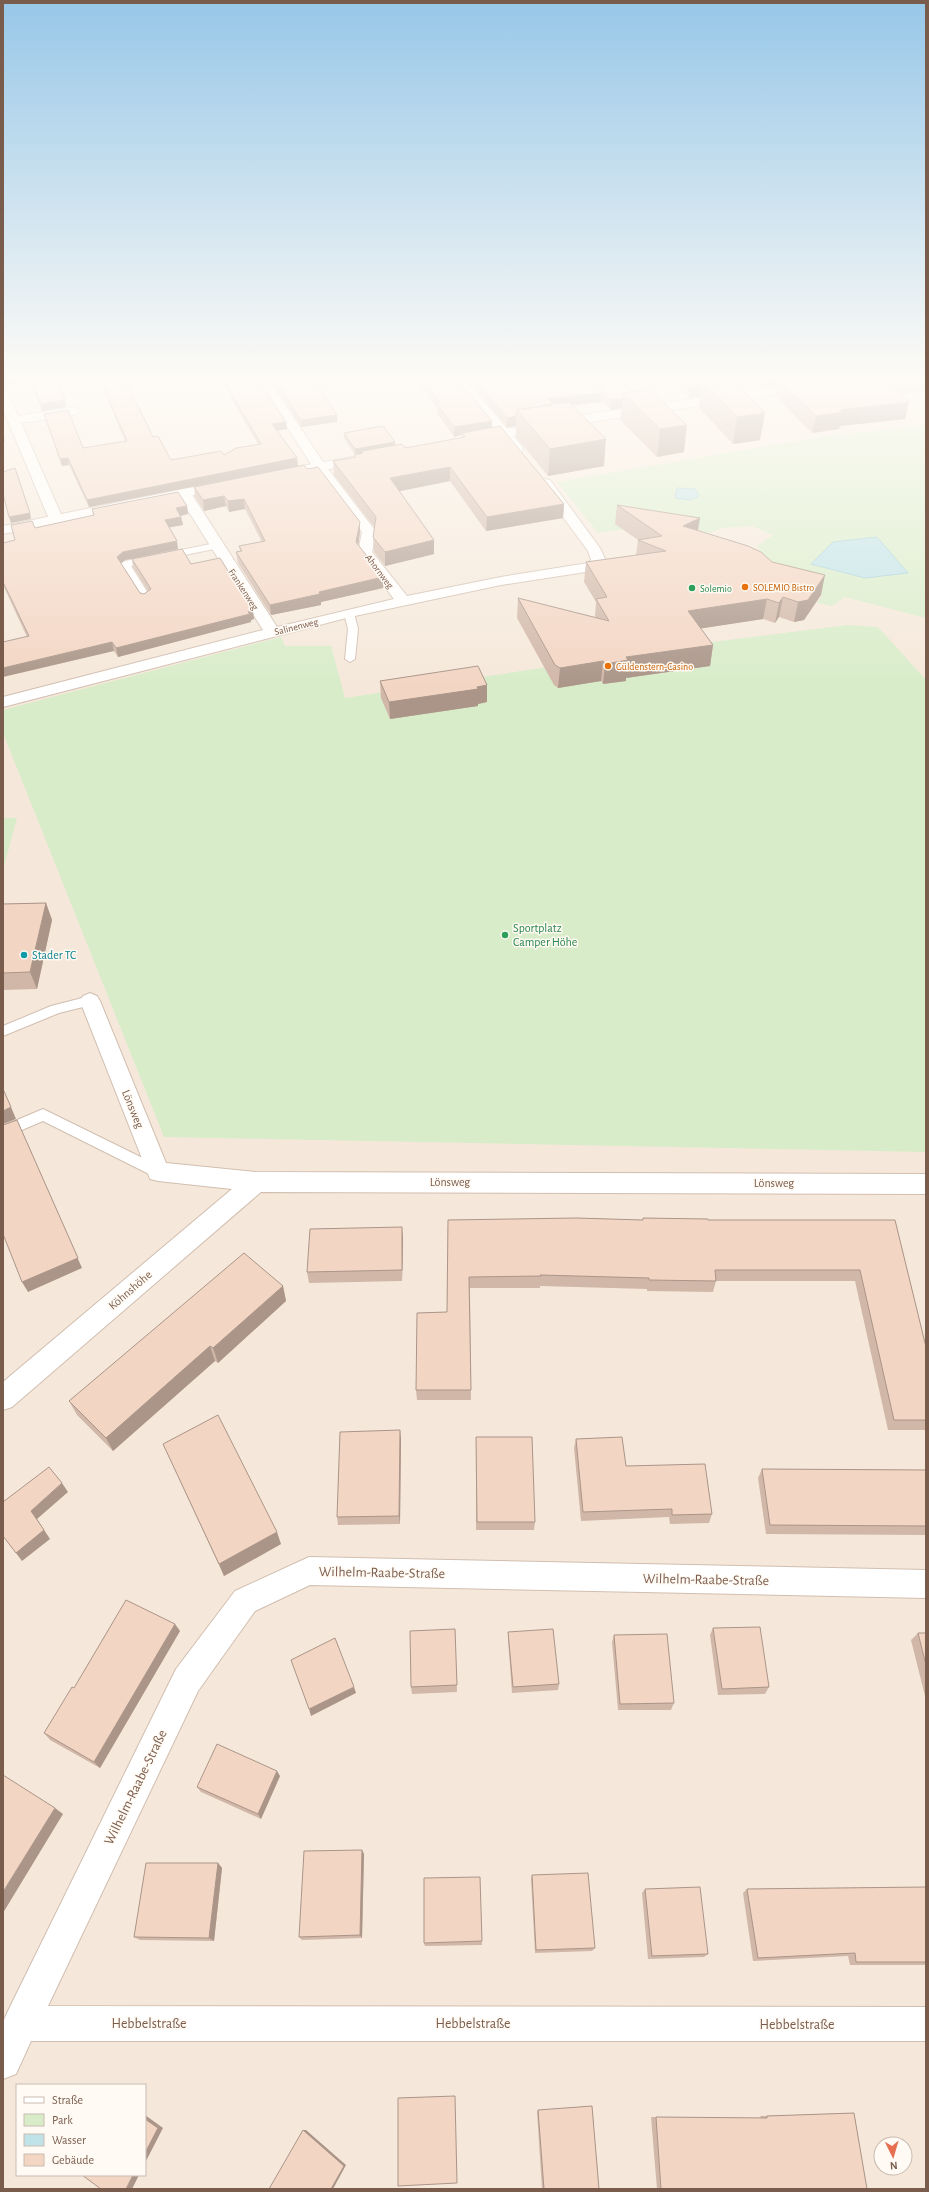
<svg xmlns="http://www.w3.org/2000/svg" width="929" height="2192" font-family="'Alegreya Sans',sans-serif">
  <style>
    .residential { fill: #f5e8da; fill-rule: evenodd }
    .green { fill: #d8ecc9 }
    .water { fill: #bfe3e8; stroke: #a5d3da }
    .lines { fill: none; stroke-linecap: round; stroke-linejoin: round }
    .service-casing { stroke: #d1beb0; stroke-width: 2 }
    .minor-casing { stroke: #d1beb0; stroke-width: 2 }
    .tertiary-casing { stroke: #d1beb0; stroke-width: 2 }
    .service { fill: #fff; fill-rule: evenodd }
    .minor { fill: #fff; fill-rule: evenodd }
    .tertiary { fill: #fff; fill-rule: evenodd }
    .wall { fill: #d1b7a8 }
    .shaded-wall { fill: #aa9588 }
    .building { fill: #f3d5c3; stroke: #aa9588 }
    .food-dot { fill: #e8710a; stroke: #fffaf3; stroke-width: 1.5 }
    .leisure-dot { fill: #2e9e5b; stroke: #fffaf3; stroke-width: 1.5 }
    .culture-dot { fill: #0f9aa8; stroke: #fffaf3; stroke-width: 1.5 }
    .labels { text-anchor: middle; stroke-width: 3; stroke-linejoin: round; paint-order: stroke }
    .far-street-label { font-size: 10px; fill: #7a5c4d; stroke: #fffaf3 }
    .far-food-label { font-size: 10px; fill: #c56008; stroke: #fffaf3; text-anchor: start }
    .far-leisure-label { font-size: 10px; fill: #27864d; stroke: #fffaf3; text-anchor: start }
    .leisure-label { font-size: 12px; fill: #27864d; stroke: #fffaf3; text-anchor: start }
    .culture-label { font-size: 12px; fill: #0d838f; stroke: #fffaf3; text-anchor: start }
    .street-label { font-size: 12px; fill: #7a5c4d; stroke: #fffaf3 }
    .near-street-label { font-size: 14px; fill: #7a5c4d; stroke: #fffaf3 }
  </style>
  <rect width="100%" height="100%" fill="#fdf6ec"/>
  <!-- residential -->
  <path class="residential" d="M 3,381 L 926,381 L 926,2189 L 3,2189 ZM 17,2085 L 145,2085 L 145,2175 L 17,2175 ZM 881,2144 L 905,2144 L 905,2168 L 881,2168 Z"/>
  <!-- green -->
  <path class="green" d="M 926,425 L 926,618 L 845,597 L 832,606 L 817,603 L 822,595 L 778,582 L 776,571 L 757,546 L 773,535 L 752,526 L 723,528 L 706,534 L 699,529 L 684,536 L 643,527 L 598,533 L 557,482 L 821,437 Z
    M 847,625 L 878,627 L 926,680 L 926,1152 L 164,1137 L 3,733 L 3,710 L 281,637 L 285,646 L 331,646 L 345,698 L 704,643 Z
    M 3,818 L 17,818 L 3,870 Z"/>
  <!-- water -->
  <path class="water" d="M 677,488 L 695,489 L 698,493 L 698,497 L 689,500 L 675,498 Z
    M 877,537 L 908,573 L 865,578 L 811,564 L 833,542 Z"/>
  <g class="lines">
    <defs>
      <path id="service" d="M 216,543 L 219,544 L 219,548 L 131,566 L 151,598 L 146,601 L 143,600 L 120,564 L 125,561 Z
        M 349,610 L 354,613 L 358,629 L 355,659 L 350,662 L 345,659 L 348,629 L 344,613 Z
        M 90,996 L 95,998 L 97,1001 L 95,1004 L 59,1013 L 3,1036 L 3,1026 L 51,1006 Z
        M 43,1109 L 163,1168 L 165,1172 L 163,1176 L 158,1178 L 153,1176 L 43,1121 L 3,1138 L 3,1126 Z"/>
      <path id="minor" d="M 257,381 L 269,381 L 325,465 L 374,529 L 376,532 L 372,552 L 407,596 L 501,577 L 588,563 L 591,560 L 588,551 L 538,483 L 545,479 L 550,480 L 600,548 L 606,561 L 597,570 L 592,571 L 501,585 L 350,617 L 3,707 L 3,697 L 263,630 L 177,493 L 179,490 L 189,490 L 277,627 L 394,599 L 358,552 L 362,532 L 315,470 Z
        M 453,381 L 466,381 L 522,446 L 523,449 L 522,452 L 512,452 Z
        M 3,391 L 9,395 L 18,416 L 74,407 L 80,411 L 74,415 L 21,423 L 63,519 L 61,522 L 56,523 L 49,519 L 3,409 Z
        M 90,993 L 97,996 L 100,1001 L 166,1163 L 256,1172 L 926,1174 L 926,1194 L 261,1192 L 12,1407 L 3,1410 L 3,1382 L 232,1189 L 158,1181 L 150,1179 L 80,1001 L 83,996 Z
        M 309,1557 L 926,1570 L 926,1598 L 310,1585 L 255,1611 L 198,1691 L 48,2006 L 926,2007 L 926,2041 L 31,2041 L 16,2074 L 3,2079 L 3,2022 L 8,2011 L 176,1669 L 235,1591 Z"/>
      <path id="tertiary" d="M 816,381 L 850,381 L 844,385 L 602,420 L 477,442 L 471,438 L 477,434 L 602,412 Z
        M 363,455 L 370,459 L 368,462 L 279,478 L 272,474 L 279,470 Z
        M 223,481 L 230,485 L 228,488 L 3,534 L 3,526 Z"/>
    </defs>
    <!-- service casing -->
    <use href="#service" class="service-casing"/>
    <!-- minor casing -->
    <use href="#minor" class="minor-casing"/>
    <!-- tertiary casing -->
    <use href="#tertiary" class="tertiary-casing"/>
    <!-- service -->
    <use href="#service" class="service"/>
    <!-- minor -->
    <use href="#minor" class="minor"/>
    <!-- tertiary -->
    <use href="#tertiary" class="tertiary"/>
  </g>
  <!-- wall -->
  <path class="wall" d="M 30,381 L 58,381 L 65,400 L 66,407 L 42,411 Z
    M 100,381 L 126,381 L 153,437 L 171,460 L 224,455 L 258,444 L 221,381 L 259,381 L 286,422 L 287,429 L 277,431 L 298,466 L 89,507 L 69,465 L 62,466 L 46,421 L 44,414 L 83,448 L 125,441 Z
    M 271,381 L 315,381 L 337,415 L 337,422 L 301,427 Z
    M 416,381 L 459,381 L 492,421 L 492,428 L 564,504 L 563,518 L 486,531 L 450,481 L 399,491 L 434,554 L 385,566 L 374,552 L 373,537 L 375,528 L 334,475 L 333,461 L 354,457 L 354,455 L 355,455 L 344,438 L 344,433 L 405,448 L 462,437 L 462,435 L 454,437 L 437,413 L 437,408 Z
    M 468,381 L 596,381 L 598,385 L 623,382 L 684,452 L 657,457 L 620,420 L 622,408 L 611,410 L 601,401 L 601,402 L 573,405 L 604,466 L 548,476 L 516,437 L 516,426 L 507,427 Z
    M 678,381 L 733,381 L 760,440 L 733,444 L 699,408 L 700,396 L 689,398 L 677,385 Z
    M 760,381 L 926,381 L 926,392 L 901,394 L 905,419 L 840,426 L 839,429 L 812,433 L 775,396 L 777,385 L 765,386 Z
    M 307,469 L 360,532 L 358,545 L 383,577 L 383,588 L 321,602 L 321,605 L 271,615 L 238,563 L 236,552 L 240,551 L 239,546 L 262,542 L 245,509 L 229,512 L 226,506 L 204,511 L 195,497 L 194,487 Z
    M 617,505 L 698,530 L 772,562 L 821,595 L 804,620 L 794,622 L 779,617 L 775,623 L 763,619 L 701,628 L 713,645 L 710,666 L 626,678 L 626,681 L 603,684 L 601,681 L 558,688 L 554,685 L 517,618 L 518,598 L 595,617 L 596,602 L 584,582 L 586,562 L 636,555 L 638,540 L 615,524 Z
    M 187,506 L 188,514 L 181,516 L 183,525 L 169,527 L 178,549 L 125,560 L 121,563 L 140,593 L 144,594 L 148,591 L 133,567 L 132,559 L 191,564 L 254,619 L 251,620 L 251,622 L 118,657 L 114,651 L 27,637 L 3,585 L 3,543 L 15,540 L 35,528 L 93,516 L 92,509 Z
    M 380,681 L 487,702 L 478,704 L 478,706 L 390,719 L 381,698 Z
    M 46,903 L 52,920 L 37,989 L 3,990 L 3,904 Z
    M 643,1218 L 708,1220 L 895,1220 L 926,1347 L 926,1430 L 888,1430 L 855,1281 L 716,1281 L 713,1292 L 647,1291 L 647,1289 L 540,1286 L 540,1288 L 470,1288 L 471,1400 L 417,1400 L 416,1390 L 447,1312 L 448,1220 L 643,1220 Z
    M 403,1238 L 402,1281 L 309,1283 L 307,1272 Z
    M 283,1286 L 286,1301 L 218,1363 L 215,1361 L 113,1451 L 77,1415 L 69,1401 Z
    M 401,1439 L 400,1524 L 338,1525 L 337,1517 Z
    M 576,1439 L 626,1466 L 712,1514 L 709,1523 L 670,1524 L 669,1517 L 581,1521 L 574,1448 Z
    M 163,1444 L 281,1544 L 224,1576 Z
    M 476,1447 L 535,1522 L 534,1530 L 476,1530 Z
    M 762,1469 L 926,1470 L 926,1535 L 766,1534 L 758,1478 Z
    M 713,1628 L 769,1687 L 765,1694 L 718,1695 L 710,1635 Z
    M 455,1629 L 457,1692 L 412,1694 L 411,1687 Z
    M 180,1631 L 100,1768 L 50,1740 L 44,1733 L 74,1688 Z
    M 508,1632 L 559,1684 L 558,1690 L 512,1693 L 508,1639 Z
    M 918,1633 L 926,1633 L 926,1700 L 911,1640 Z
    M 614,1635 L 674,1703 L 671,1710 L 618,1710 L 612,1642 Z
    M 280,1776 L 261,1819 L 201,1792 L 197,1787 Z
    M 362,1850 L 364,1854 L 362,1938 L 302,1940 L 299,1937 Z
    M 218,1863 L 222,1868 L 214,1941 L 140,1940 L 134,1937 Z
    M 532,1875 L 595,1948 L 592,1951 L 535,1953 L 531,1879 Z
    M 926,1887 L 926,1965 L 850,1965 L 848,1956 L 753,1961 L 743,1893 L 747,1889 Z
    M 645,1889 L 708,1954 L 704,1957 L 648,1959 L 642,1893 Z
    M 482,1941 L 482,1945 L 425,1946 L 424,1943 Z
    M 592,2106 L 599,2189 L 542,2189 L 537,2111 Z
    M 854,2113 L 867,2189 L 657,2189 L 651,2117 L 761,2118 L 760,2116 Z"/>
  <!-- shaded-wall -->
  <path class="shaded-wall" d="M 3,381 L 30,381 L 3,385 Z
    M 766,381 L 778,381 L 777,385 L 765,386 Z
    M 702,385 L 700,396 L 689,398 L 690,387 Z
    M 602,393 L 601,402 L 548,408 L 548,399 Z
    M 622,399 L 622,408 L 611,410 L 611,400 Z
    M 65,400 L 66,407 L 42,411 L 41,404 Z
    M 909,402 L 905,419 L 840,426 L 839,429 L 812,433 L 816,416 L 841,410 Z
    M 765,413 L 760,440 L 733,444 L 737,417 Z
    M 337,415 L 337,422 L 301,427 L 301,420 Z
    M 516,416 L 516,426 L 507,427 L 507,418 Z
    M 492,421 L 492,430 L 462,433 L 462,435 L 454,437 L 454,427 Z
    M 286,422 L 287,429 L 273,431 L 272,424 Z
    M 687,425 L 684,452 L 657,457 L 660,429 Z
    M 3,434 L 5,441 L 3,441 Z
    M 606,439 L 604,466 L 548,476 L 550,449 Z
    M 395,442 L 395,448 L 362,451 L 362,454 L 356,455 L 355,449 Z
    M 68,458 L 69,465 L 62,466 L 60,459 Z
    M 297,458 L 298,466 L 89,507 L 87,500 Z
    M 450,467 L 450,481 L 391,493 L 390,478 Z
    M 224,496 L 226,506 L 204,511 L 203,500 Z
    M 244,499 L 245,509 L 229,512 L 228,501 Z
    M 564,504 L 563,518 L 486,531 L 487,517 Z
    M 187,506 L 188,514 L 178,516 L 176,508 Z
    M 30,513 L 31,519 L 11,523 L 9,517 Z
    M 181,517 L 183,525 L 166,528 L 165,520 Z
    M 700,518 L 697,537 L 683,526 Z
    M 360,522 L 360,532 L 357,553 L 356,542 Z
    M 434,540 L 434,554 L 385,566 L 385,552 Z
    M 177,541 L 178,549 L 125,560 L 119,565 L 117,557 L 123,552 Z
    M 825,575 L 821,595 L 804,620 L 794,622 L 798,602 Z
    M 383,577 L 383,588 L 321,602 L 321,605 L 271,615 L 270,605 L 319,592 Z
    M 783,597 L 779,617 L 775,623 L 779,603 Z
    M 767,599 L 763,619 L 685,631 L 688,611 Z
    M 253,611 L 254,619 L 251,620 L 251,622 L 118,657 L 116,648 Z
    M 112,642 L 114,651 L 3,677 L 3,668 Z
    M 713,645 L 710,666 L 626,678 L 626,681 L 603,684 L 605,664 L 626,657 Z
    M 603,661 L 601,681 L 558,688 L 560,668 Z
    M 487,685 L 487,702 L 478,704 L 478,706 L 390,719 L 389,702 Z
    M 46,903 L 52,920 L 37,989 L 30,972 Z
    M 11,1107 L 16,1119 L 3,1124 L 3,1111 Z
    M 22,1132 L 82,1268 L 28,1292 L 22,1282 Z
    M 402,1227 L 403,1238 L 402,1281 Z
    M 283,1286 L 286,1301 L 218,1363 L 213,1348 Z
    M 210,1346 L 215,1361 L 113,1451 L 106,1438 Z
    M 400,1430 L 401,1439 L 400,1524 L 399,1516 Z
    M 62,1483 L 68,1492 L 37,1519 L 50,1539 L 22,1561 L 16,1553 L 31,1511 Z
    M 277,1532 L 281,1544 L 224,1576 L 219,1564 Z
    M 175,1624 L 180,1631 L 100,1768 L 94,1762 Z
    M 354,1687 L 356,1693 L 311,1716 L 309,1709 Z
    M 277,1771 L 280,1776 L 261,1819 L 258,1814 Z
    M 55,1808 L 63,1814 L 3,1913 L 3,1892 Z
    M 362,1850 L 364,1854 L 362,1938 L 360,1935 Z
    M 218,1863 L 222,1868 L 214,1941 L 209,1938 Z
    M 145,2115 L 163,2128 L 145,2163 Z
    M 303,2130 L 306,2130 L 346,2165 L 333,2189 L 331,2189 Z
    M 133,2175 L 139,2175 L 132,2189 L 126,2189 Z"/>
  <!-- building -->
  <path class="building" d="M 31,381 L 58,381 L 65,400 L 41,404 Z
    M 101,381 L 126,381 L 153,437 L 158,436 L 171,460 L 221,451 L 224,455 L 236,448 L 261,444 L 224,381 L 259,381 L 286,422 L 272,424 L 297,458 L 87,500 L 68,458 L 60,459 L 44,414 L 68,410 L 83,448 L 127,441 Z
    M 275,381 L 315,381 L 337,415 L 301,420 Z
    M 423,381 L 459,381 L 492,421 L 454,427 L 437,404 L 440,403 Z
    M 476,381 L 596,381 L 598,385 L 623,382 L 633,392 L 623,393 L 622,399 L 611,400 L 600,389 L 602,393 L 548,399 L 554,404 L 517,410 L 516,416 L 507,418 Z
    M 685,381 L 702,381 L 702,385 L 690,387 Z
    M 702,381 L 733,381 L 765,413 L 737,417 Z
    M 780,381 L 888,381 L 909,402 L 841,410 L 843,412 L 816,416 Z
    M 650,389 L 687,425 L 660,429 L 623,393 Z
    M 569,402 L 606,439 L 550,449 L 517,410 Z
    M 383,426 L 395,442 L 355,449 L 344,433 Z
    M 500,426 L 564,504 L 487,517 L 450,467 L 390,478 L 434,540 L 385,552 L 373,537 L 376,517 L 333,461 L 356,457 L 354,455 L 363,453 L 362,451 L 402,444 L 405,448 L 465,437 L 462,433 Z
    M 304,465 L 307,469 L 318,467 L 360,522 L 356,542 L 383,577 L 319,592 L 320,594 L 270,605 L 236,552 L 242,551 L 239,546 L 265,541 L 244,499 L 228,501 L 224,496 L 203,500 L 194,487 Z
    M 15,468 L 30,513 L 9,517 L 3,494 L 3,472 Z
    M 178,492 L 187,506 L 176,508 L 181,517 L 165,520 L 177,541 L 123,552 L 117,557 L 140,593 L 144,594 L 151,589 L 132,559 L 182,549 L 191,564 L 220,558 L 253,611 L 248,612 L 250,614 L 116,648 L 112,642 L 3,668 L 3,642 L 29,636 L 3,582 L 3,543 L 15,540 L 11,525 L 32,521 L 35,528 L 94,515 L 92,509 Z
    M 617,505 L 700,518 L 683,526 L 748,546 L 761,552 L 772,562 L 825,575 L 808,600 L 798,602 L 783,597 L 779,603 L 767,599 L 688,611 L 713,645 L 626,657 L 628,660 L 605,664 L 603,661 L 560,668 L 555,665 L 518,598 L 609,621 L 596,599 L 607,597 L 586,562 L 666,551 L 638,540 L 662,536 Z
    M 478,666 L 487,685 L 477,687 L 478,689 L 389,702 L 380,681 Z
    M 46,903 L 30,972 L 3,973 L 3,904 Z
    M 3,1089 L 11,1107 L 3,1111 Z
    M 17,1120 L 78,1258 L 22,1282 L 3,1234 L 3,1125 Z
    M 576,1218 L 643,1220 L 643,1218 L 708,1219 L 708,1220 L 895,1220 L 926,1347 L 926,1420 L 894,1420 L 860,1270 L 715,1270 L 716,1281 L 649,1280 L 649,1278 L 540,1275 L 541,1276 L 469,1277 L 471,1390 L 416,1390 L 417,1313 L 447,1312 L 448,1220 Z
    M 402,1227 L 402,1270 L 307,1272 L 310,1229 Z
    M 244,1253 L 283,1286 L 213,1348 L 210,1346 L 106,1438 L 69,1401 Z
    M 218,1415 L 277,1532 L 219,1564 L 163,1444 Z
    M 400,1430 L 399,1516 L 337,1517 L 340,1432 Z
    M 476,1437 L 532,1437 L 535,1522 L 477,1522 Z
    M 622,1437 L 626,1466 L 705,1464 L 712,1514 L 672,1515 L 672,1509 L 583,1512 L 576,1439 Z
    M 49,1467 L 62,1483 L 31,1511 L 44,1530 L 16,1553 L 3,1536 L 3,1502 Z
    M 762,1469 L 926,1470 L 926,1526 L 770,1525 Z
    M 126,1600 L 175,1624 L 94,1762 L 44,1733 L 72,1687 L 74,1688 Z
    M 760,1627 L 769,1687 L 722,1689 L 713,1628 Z
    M 455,1629 L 457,1685 L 411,1687 L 410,1631 Z
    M 553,1629 L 559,1684 L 513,1687 L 508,1632 Z
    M 918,1633 L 926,1633 L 926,1665 Z
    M 667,1634 L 674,1703 L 620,1704 L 614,1635 Z
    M 335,1638 L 354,1687 L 309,1709 L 291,1660 Z
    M 217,1744 L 277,1771 L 258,1814 L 197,1787 Z
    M 3,1775 L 55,1808 L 3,1892 Z
    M 362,1850 L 360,1935 L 299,1937 L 304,1851 Z
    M 146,1863 L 218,1863 L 209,1938 L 134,1937 Z
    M 588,1873 L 595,1948 L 536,1950 L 532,1875 Z
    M 480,1877 L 482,1941 L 424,1943 L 424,1878 Z
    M 700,1887 L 708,1954 L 652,1956 L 645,1889 Z
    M 926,1887 L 926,1962 L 856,1962 L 855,1953 L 758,1958 L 747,1889 Z
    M 455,2096 L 457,2183 L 398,2186 L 398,2098 Z
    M 592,2106 L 599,2189 L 544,2189 L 538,2110 Z
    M 854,2113 L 867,2189 L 661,2189 L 656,2117 L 767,2118 L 767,2116 Z
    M 145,2119 L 158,2128 L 145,2153 Z
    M 303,2130 L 344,2166 L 331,2189 L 269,2189 Z
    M 82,2175 L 133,2175 L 126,2189 L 101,2189 Z"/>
  <!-- sky -->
  <linearGradient id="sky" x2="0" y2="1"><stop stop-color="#97c7e8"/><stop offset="0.55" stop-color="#fefbf6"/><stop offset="1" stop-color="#fefbf6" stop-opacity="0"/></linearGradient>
  <rect width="929" height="688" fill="url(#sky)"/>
  <!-- markers -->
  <g class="food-dot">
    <circle cx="745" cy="587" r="4"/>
    <circle cx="608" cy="666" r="4"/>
  </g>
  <g class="leisure-dot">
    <circle cx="692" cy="588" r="4"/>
    <circle cx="505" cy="935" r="4"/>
  </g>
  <circle class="culture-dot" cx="24" cy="955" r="4"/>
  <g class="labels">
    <!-- far-street labels -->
    <g class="far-street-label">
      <text transform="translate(380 571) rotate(53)" y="4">Ahornweg</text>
      <text transform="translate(244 589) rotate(57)" y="4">Frankenweg</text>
      <text transform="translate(296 626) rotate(-14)" y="4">Salinenweg</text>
    </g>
    <!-- far-food labels -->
    <g class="far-food-label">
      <text x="753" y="591">SOLEMIO Bistro</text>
      <text x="616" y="670">Güldenstern-Casino</text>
    </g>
    <!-- far-leisure labels -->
    <g class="far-leisure-label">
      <text x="700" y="592">Solemio</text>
    </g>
    <!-- leisure labels -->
    <g class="leisure-label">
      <text x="513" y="932">Sportplatz<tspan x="513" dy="14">Camper Höhe</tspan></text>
    </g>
    <!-- culture labels -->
    <g class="culture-label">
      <text x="32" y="959">Stader TC</text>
    </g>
    <!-- street labels -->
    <g class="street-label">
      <text transform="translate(133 1109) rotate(68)" y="4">Lönsweg</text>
      <text x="450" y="1186">Lönsweg</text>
      <text x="774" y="1187">Lönsweg</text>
      <text transform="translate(130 1290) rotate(-41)" y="4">Köhnshöhe</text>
    </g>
    <!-- near-street labels -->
    <g class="near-street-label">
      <text transform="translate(382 1572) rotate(1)" y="5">Wilhelm-Raabe-Straße</text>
      <text transform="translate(706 1579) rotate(1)" y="5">Wilhelm-Raabe-Straße</text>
      <text transform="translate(135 1787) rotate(-64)" y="5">Wilhelm-Raabe-Straße</text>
      <text x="149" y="2028">Hebbelstraße</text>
      <text x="473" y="2028">Hebbelstraße</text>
      <text x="797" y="2029">Hebbelstraße</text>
    </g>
  </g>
  <!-- border -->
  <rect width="929" height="2192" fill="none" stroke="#7a5c4d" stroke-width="8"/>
  <!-- legend -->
  <rect x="16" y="2084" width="130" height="92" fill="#fffaf3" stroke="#cabbb1"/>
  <rect x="24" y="2097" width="20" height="6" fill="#ffffff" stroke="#cabbb1"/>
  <text x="52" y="2104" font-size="12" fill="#7a5c4d">Straße</text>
  <rect x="24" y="2114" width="20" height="12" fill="#d8ecc9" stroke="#cabbb1"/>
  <text x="52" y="2124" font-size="12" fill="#7a5c4d">Park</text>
  <rect x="24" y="2134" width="20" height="12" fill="#bfe3e8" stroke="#cabbb1"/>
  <text x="52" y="2144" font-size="12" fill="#7a5c4d">Wasser</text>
  <rect x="24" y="2154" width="20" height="12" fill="#f3d5c3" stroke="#cabbb1"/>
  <text x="52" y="2164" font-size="12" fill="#7a5c4d">Gebäude</text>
  <!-- north arrow -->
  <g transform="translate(893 2156) rotate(175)"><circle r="19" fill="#fffaf3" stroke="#cabbb1"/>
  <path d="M0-3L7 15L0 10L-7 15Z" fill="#e76f51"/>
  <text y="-6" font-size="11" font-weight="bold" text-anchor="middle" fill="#7a5c4d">N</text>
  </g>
</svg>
